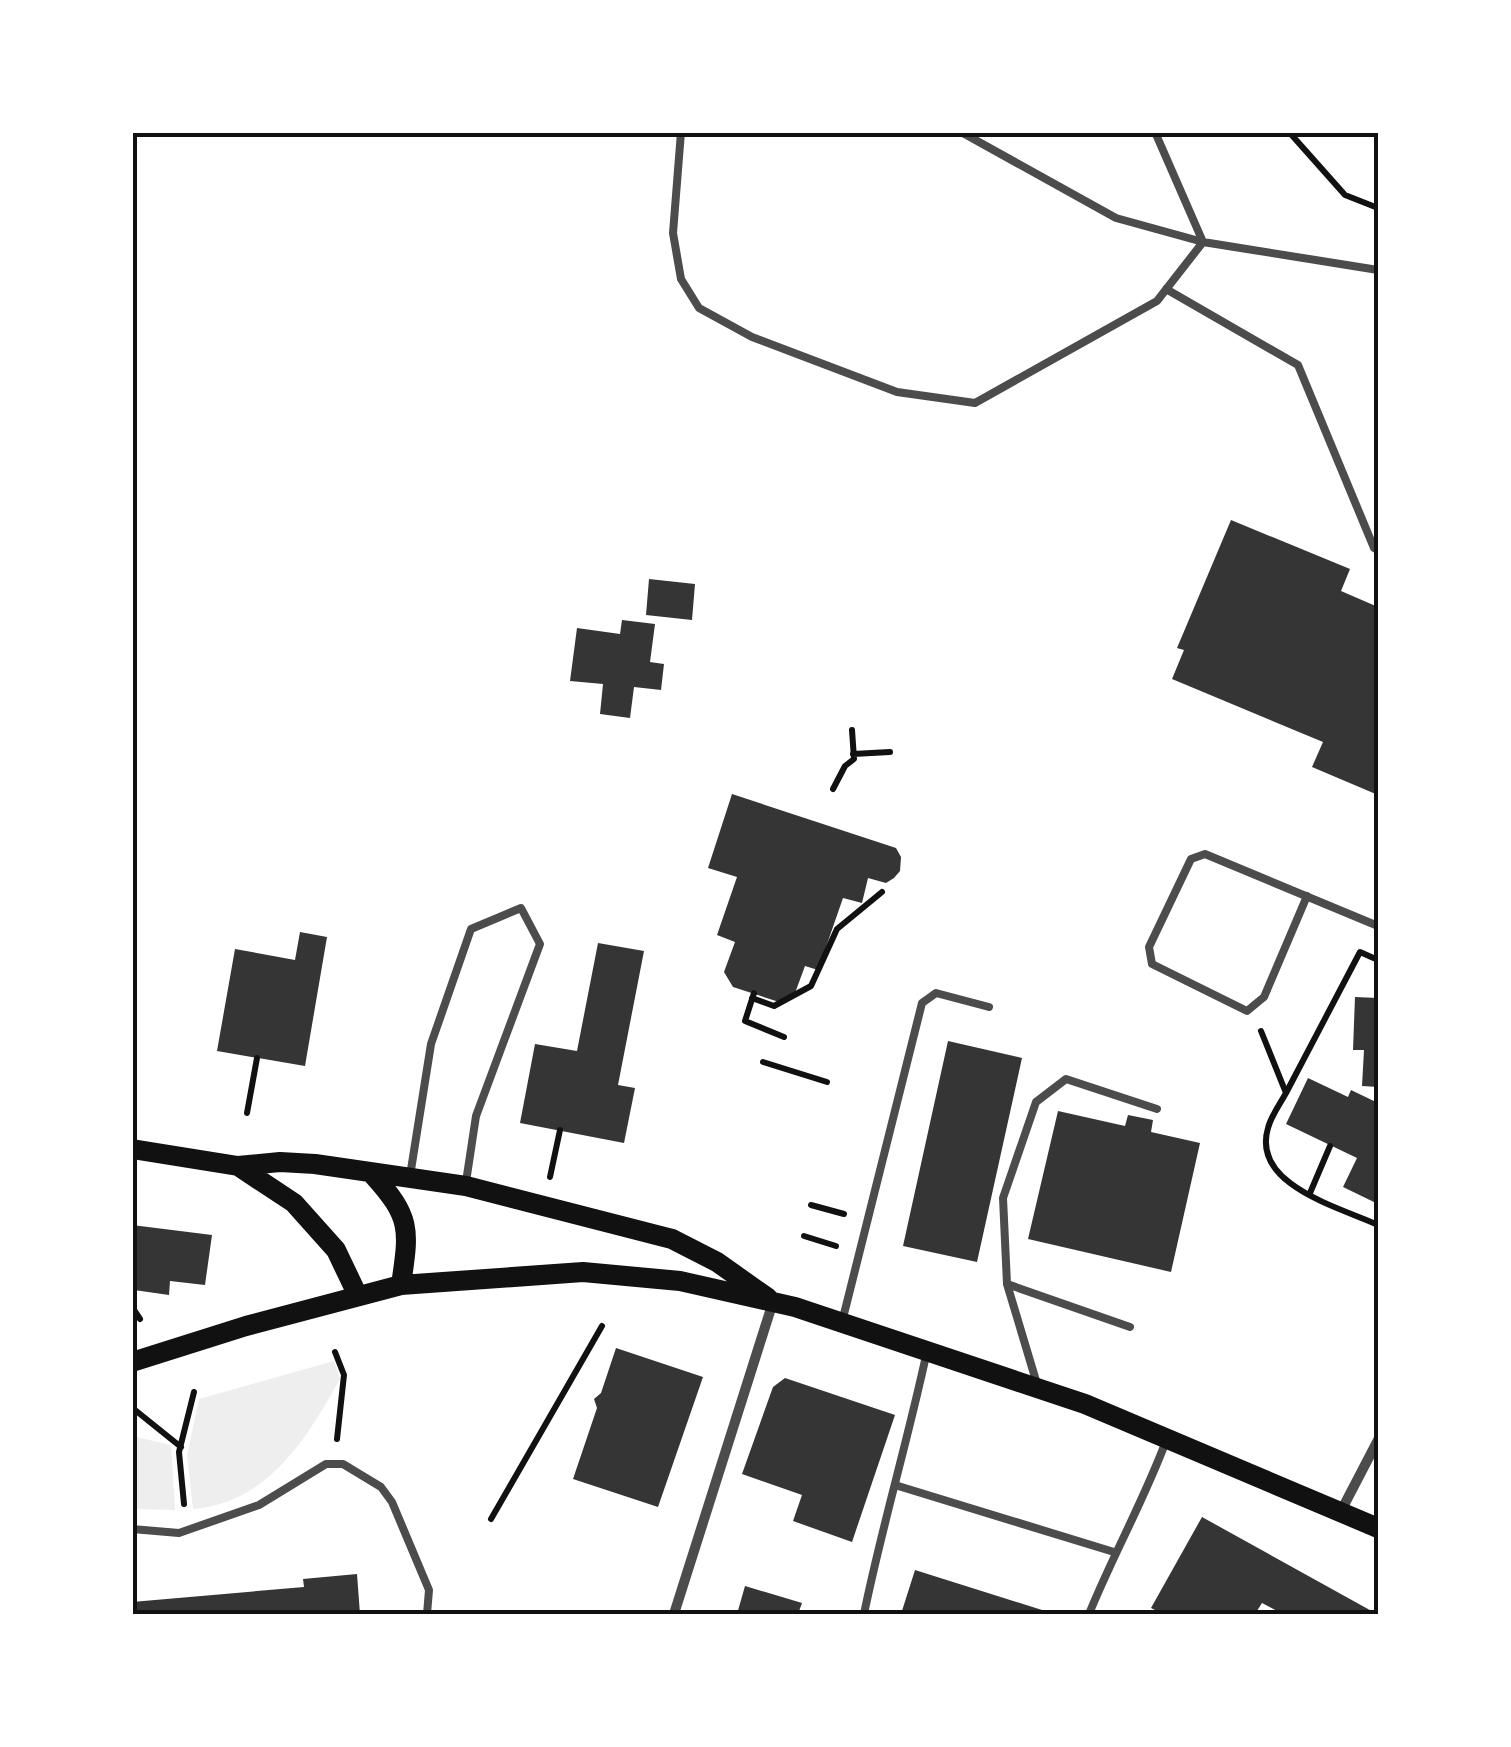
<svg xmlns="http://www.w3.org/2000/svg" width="1511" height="1747" font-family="'Source Sans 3',sans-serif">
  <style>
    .green { fill: #eee }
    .building { fill: #353535 }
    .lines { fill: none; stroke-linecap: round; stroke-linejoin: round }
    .path { stroke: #111; stroke-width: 6 }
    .service { stroke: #4c4c4c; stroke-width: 8 }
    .minor { stroke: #4c4c4c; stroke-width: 10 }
    .secondary { stroke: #111; stroke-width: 20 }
    .neatline { fill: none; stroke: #111; stroke-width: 4 }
  </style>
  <rect width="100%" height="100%" fill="#fff"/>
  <!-- green -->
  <path class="green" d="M 334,1361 L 340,1379 C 307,1438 268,1503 193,1509 L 187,1455 L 199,1399 Z
    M 132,1436 L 171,1445 L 175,1510 L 133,1509 Z"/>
  <!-- building -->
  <path class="building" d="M 1231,520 L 1350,569 L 1341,591 L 1378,607 L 1378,795 L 1312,767 L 1323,742 L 1172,679 L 1184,650 L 1177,648 Z
    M 649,579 L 695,584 L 692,620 L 646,615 Z
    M 622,620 L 655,624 L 650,662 L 664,664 L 661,690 L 634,687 L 630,718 L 600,714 L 603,684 L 570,681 L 577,628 L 620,634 Z
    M 732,794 L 896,848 L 901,857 L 900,871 L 894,878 L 886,883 L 868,878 L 862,903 L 843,898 L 818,970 L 805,966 L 795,993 L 779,1002 L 733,987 L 724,972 L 735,942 L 717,935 L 737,877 L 708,868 Z
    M 300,932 L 327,937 L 305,1066 L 217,1051 L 235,949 L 295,960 Z
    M 598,943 L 644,951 L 618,1085 L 635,1088 L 624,1143 L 520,1123 L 535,1044 L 577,1051 Z
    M 1355,997 L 1378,998 L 1378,1087 L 1362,1086 L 1364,1050 L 1353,1050 Z
    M 948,1041 L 1022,1058 L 977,1262 L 903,1246 Z
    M 1308,1078 L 1348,1097 L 1351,1090 L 1378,1103 L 1378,1204 L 1343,1187 L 1357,1158 L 1286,1124 Z
    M 1058,1111 L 1125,1126 L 1128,1115 L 1153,1120 L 1151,1132 L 1200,1143 L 1171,1272 L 1028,1239 Z
    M 132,1225 L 212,1235 L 205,1285 L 170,1281 L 169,1295 L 134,1290 Z
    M 616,1348 L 703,1377 L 658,1507 L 573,1479 L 597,1408 L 594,1399 L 601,1393 Z
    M 785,1378 L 895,1415 L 852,1542 L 793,1521 L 802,1495 L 742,1474 L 773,1387 Z
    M 1202,1517 L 1377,1614 L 1283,1614 L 1262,1603 L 1255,1614 L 1163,1614 L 1151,1608 Z
    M 915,1570 L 1042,1610 L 1040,1614 L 901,1614 Z
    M 357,1574 L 360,1614 L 132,1614 L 132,1602 L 304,1587 L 303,1579 Z
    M 745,1586 L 802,1603 L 798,1614 L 737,1614 Z"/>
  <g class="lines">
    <!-- path -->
    <path class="path" d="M 1289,132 L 1345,195 L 1378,208
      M 853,754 L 890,752
      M 833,789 L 845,766 L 854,759 L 852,730
      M 754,993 L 745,1021 L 784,1037
      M 752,998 L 774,1006 L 811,986 L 837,929 L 882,892
      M 1261,1031 L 1286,1093 L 1360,952 L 1378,960
      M 763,1062 L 827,1082
      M 1286,1093 C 1280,1104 1271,1116 1268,1128 C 1251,1185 1339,1207 1378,1225
      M 247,1113 L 257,1058
      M 550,1177 L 560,1130
      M 1310,1193 L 1330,1146
      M 811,1205 L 844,1214
      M 804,1236 L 836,1246
      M 132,1307 L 140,1319
      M 335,1352 L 344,1375 L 337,1439
      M 135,1410 L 181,1447
      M 184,1504 L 179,1452 L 194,1392
      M 491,1519 L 602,1326"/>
    <!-- service -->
    <path class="service" d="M 681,132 L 673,233 L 681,279 L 699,308 L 752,337 L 897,392 L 975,403 L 1157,301 L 1203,242
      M 961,132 L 1116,218 L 1203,242 L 1378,270
      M 1155,132 L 1203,242
      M 1166,289 L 1298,365 L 1374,548 L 1378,550
      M 1307,896 L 1264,997 L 1247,1011 L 1152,964 L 1149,947 L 1191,859 L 1205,854 L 1378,926
      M 410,1176 L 431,1044 L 471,929 L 521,908 L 540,944 L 476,1116 L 466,1182
      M 1007,1284 L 1130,1327
      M 842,1322 L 922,1003 L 936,993 L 989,1007
      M 1037,1384 L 1007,1284 L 1003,1198 L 1036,1102 L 1066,1079 L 1157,1109
      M 895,1485 L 1114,1552
      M 132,1529 L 179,1533 L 259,1505 L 326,1464 L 343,1464 L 381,1487 L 392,1502 L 429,1590 L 427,1614
      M 864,1614 C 882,1526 908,1440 927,1351
      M 1089,1614 C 1113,1555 1144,1500 1166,1441"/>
    <!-- minor -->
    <path class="minor" d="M 1341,1511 L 1378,1440
      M 674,1614 L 773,1302"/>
    <!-- secondary -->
    <path class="secondary" d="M 132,1149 L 238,1166 L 280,1162 L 315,1164 L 466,1186 L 672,1239 L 717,1262 L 768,1298
      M 238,1166 L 294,1203 L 336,1250 L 357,1294
      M 373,1175 C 412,1218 409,1230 401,1285
      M 132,1362 L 246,1326 L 401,1285 L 583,1272 L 680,1281 L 795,1307 L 1085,1404 L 1378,1528"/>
  </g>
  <!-- border -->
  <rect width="1511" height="1747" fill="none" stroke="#ffffff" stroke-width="270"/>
  <rect x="135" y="135" width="1241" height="1477" class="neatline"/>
</svg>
